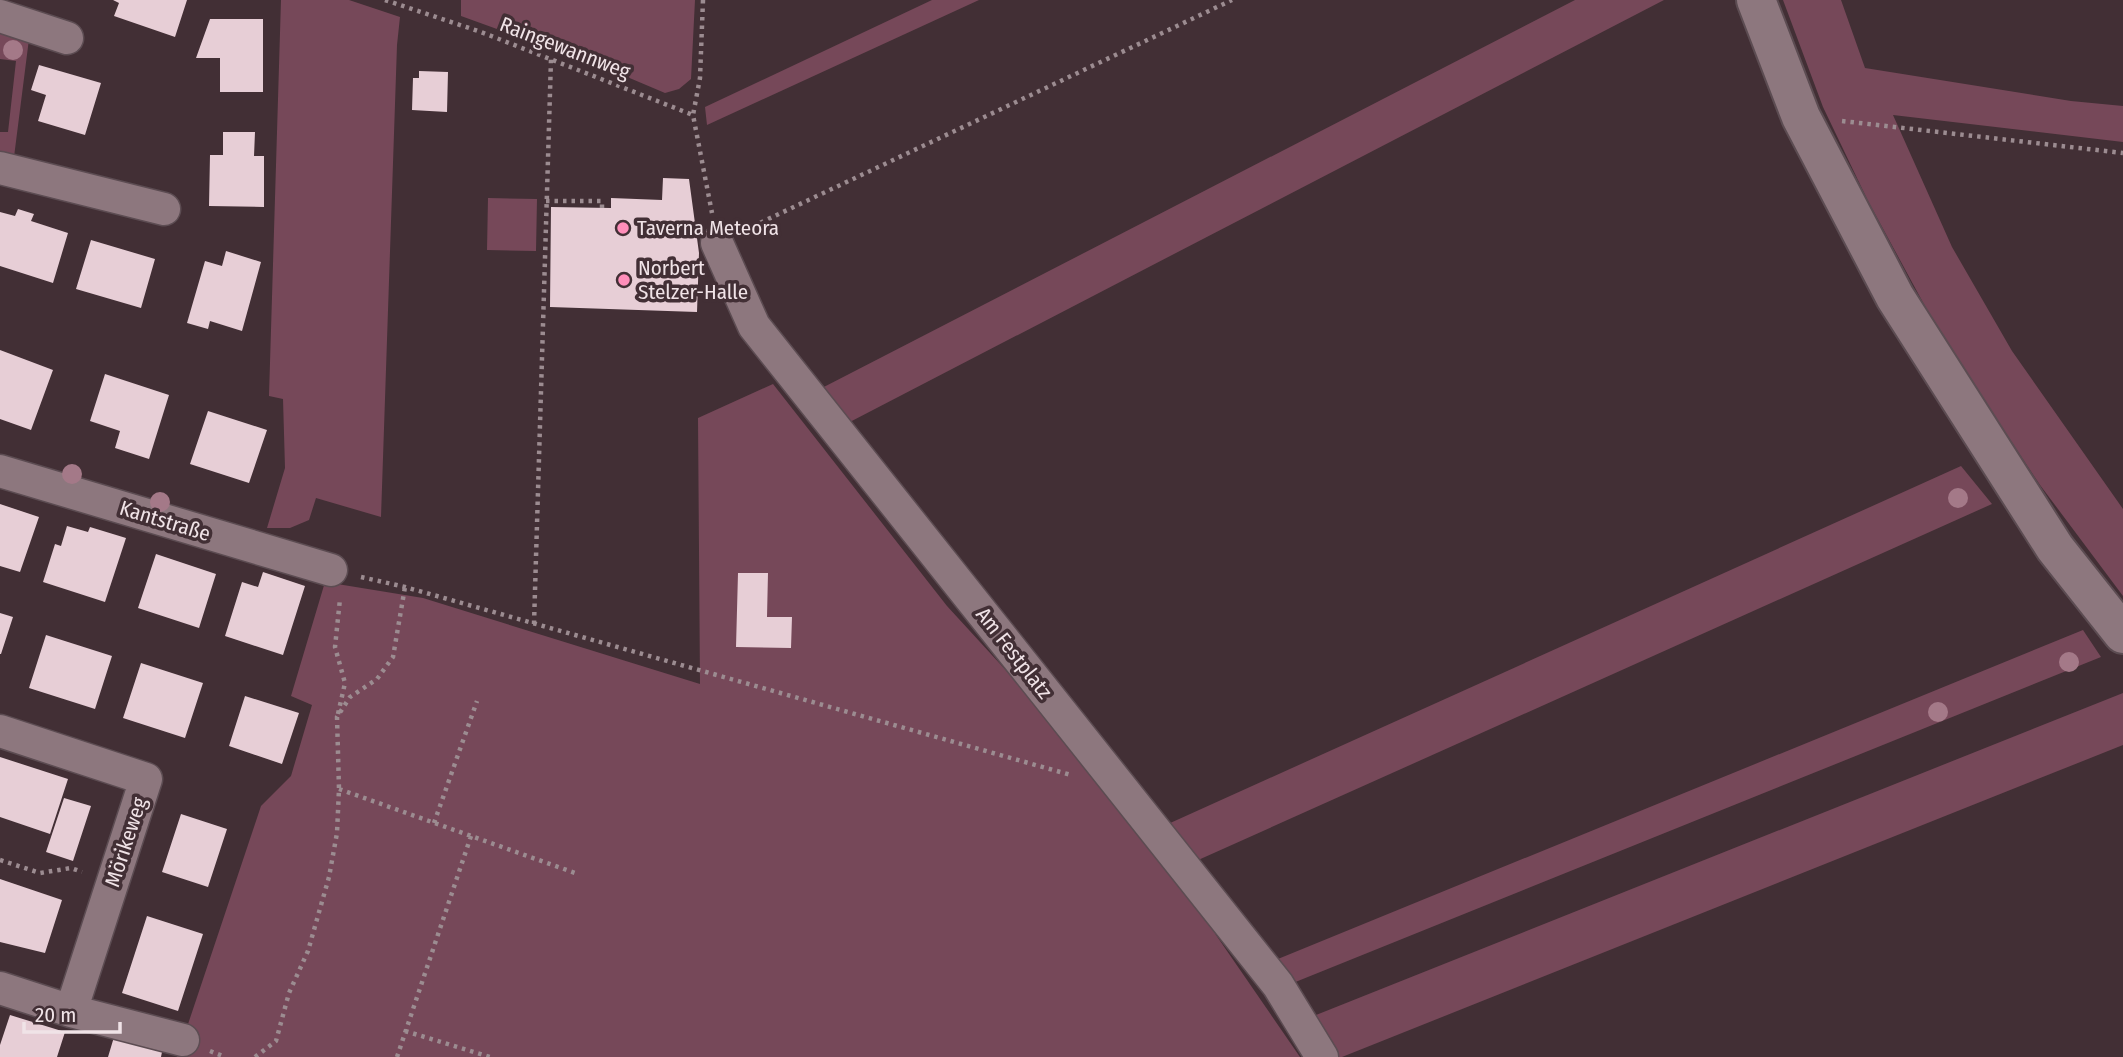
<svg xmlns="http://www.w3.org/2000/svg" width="2123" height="1057" font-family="'Fira Sans Condensed',sans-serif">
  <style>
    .green { fill: #764859 }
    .building { fill: #e7ced6 }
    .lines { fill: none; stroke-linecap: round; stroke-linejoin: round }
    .minor-casing { stroke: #5c4c52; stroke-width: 35 }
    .tertiary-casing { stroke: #5c4c52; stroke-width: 42 }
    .path { stroke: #9c8c91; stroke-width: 4.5; stroke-dasharray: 3.5 5; stroke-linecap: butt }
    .minor { stroke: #8d777e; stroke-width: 32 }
    .tertiary { stroke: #8d777e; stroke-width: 38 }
    .tree { fill: #a47988 }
    .poi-dot { fill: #ff8eba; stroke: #422f35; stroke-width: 2.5 }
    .labels { text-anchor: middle; stroke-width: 7; stroke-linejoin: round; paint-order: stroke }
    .street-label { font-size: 21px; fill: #f0e3e7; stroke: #422f35 }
    .poi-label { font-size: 21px; fill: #f0e3e7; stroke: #422f35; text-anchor: start }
  </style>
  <rect width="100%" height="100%" fill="#422f35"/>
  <!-- green -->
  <path class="green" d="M 281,0 L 349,0 L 400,17 L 397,45 L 381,517 L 316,498 L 309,520 L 290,528 L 267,528 L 285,468 L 283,399 L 269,396 Z
    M 461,0 L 695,0 L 691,79 L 679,89 L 665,93 L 613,71 L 461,16 Z
    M 932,0 L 979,0 L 707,125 L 705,107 Z
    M 1575,0 L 1664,0 L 846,424 L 818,390 Z
    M 1783,0 L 1841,0 L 1865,68 L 2071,101 L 2123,106 L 2123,142 L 1893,115 L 1952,247 L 2012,351 L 2123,509 L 2123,596 L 2040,485 L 1939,332 L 1868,201 L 1823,107 Z
    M 0,31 L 29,39 L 14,157 L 0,153 L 0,132 L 8,132 L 16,61 L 0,59 Z
    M 488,198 L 537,199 L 536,251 L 487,250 Z
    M 773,384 L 947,606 L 1088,760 L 1202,902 L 1216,935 L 1300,1057 L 177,1057 L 261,806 L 291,776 L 312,705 L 291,696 L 325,582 L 423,598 L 700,684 L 698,418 Z
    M 1961,466 L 1992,504 L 1196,861 L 1168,824 Z
    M 2083,630 L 2101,657 L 1288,985 L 1273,961 Z
    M 2123,693 L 2123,745 L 1342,1057 L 1335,1057 L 1311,1017 Z"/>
  <!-- building -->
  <path class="building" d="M 113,0 L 187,0 L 175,37 L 114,16 L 119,3 Z
    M 210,19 L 263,19 L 263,92 L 220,92 L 220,58 L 196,58 Z
    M 39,65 L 101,83 L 85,135 L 38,121 L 46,95 L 31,90 Z
    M 419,71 L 448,72 L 447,112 L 412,110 L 413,78 L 419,78 Z
    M 223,132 L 255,132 L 254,156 L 264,156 L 264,207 L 209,206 L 210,155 L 223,155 Z
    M 663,178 L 689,179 L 699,253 L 697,312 L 550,307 L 551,207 L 611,208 L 611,198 L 662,200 Z
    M 18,209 L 34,214 L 31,221 L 68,233 L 53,283 L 0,266 L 0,212 L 15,216 Z
    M 91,240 L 155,259 L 141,308 L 76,289 Z
    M 226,251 L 261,262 L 242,331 L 210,321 L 208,329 L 187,323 L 205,261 L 222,266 Z
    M 0,350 L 53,370 L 31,430 L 0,419 Z
    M 105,374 L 169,395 L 149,459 L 115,448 L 120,431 L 90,421 Z
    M 208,411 L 267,430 L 249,483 L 190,464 Z
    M 0,504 L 39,517 L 20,572 L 0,566 Z
    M 67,526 L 88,532 L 90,527 L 126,538 L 105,602 L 43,582 L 55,544 L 61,546 Z
    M 156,554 L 216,574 L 199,628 L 138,608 Z
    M 263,572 L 305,586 L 283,655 L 225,636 L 242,582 L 258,587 Z
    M 738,573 L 768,573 L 767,617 L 792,617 L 791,648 L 736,647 Z
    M 0,613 L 13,617 L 1,654 L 0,654 Z
    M 46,635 L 112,656 L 95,709 L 29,688 Z
    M 141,663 L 203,683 L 185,738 L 123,718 Z
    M 245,696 L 299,713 L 282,764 L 229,746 Z
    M 0,757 L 68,779 L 50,834 L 0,817 Z
    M 64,798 L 91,806 L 73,861 L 46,852 Z
    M 181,814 L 227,829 L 208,887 L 162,872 Z
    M 0,879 L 62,900 L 45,953 L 0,942 Z
    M 147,916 L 203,934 L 178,1011 L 122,993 Z
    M 10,1015 L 65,1032 L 57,1057 L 0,1057 L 0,1045 Z
    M 114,1037 L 162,1052 L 161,1057 L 108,1057 Z"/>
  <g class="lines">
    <defs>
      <path id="minor" d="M 0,16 L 67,38
        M 0,168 L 164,209
        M 717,243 L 754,326 L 1278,985 L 1322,1057
        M 0,471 L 331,570
        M 0,731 L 146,779 L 71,1011 L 0,988
        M 71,1011 L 183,1040"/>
      <path id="tertiary" d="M 1756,0 L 1801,117 L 1895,297 L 2055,548 L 2123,634"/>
    </defs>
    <!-- minor casing -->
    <use href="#minor" class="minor-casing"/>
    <!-- tertiary casing -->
    <use href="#tertiary" class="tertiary-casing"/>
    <!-- path -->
    <path class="path" d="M 385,0 L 481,32 L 693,115
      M 703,0 L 700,78 L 693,115 L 712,213
      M 1842,121 L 2123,153
      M 546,201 L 602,201 L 602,208
      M 745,230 L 1232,0
      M 361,577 L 405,587 L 1071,775
      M 534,624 L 551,59
      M 338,714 L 345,683 L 335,647 L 340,599
      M 339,789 L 578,874
      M 434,823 L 477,701
      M 0,860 L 40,873 L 71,868 L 82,872
      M 405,1031 L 490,1057
      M 210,1051 L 225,1057
      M 255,1057 L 276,1041 L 289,993 L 308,951 L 329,877 L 337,833 L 339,789 L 337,717 L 350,697 L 377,679 L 393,657 L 405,587
      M 397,1057 L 471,836"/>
    <!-- minor -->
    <use href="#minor" class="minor"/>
    <!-- tertiary -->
    <use href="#tertiary" class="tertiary"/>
  </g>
  <!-- trees -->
  <g class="tree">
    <circle cx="13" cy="50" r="10"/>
    <circle cx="72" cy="474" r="10"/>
    <circle cx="1958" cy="498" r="10"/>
    <circle cx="160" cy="502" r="10"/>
    <circle cx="2069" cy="662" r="10"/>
    <circle cx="1938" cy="712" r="10"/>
  </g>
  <!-- markers -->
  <g class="poi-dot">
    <circle cx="623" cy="228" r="7"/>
    <circle cx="624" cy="280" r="7"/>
  </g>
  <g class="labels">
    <!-- street labels -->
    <g class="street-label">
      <text transform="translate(565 48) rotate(21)" y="7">Raingewannweg</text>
      <text transform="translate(165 521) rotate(17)" y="7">Kantstraße</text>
      <text transform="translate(1014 653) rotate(52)" y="7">Am Festplatz</text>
      <text transform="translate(126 842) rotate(-72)" y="7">Mörikeweg</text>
    </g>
    <!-- poi labels -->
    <g class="poi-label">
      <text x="637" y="235">Taverna Meteora</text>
      <text x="638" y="275">Norbert<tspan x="638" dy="24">Stelzer-Halle</tspan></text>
    </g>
  </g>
  <!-- scale -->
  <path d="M24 1022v10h96v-10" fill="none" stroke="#f0e3e7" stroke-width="3.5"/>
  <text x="35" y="1022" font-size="21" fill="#f0e3e7" stroke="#422f35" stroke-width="5" paint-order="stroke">20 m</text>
</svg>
